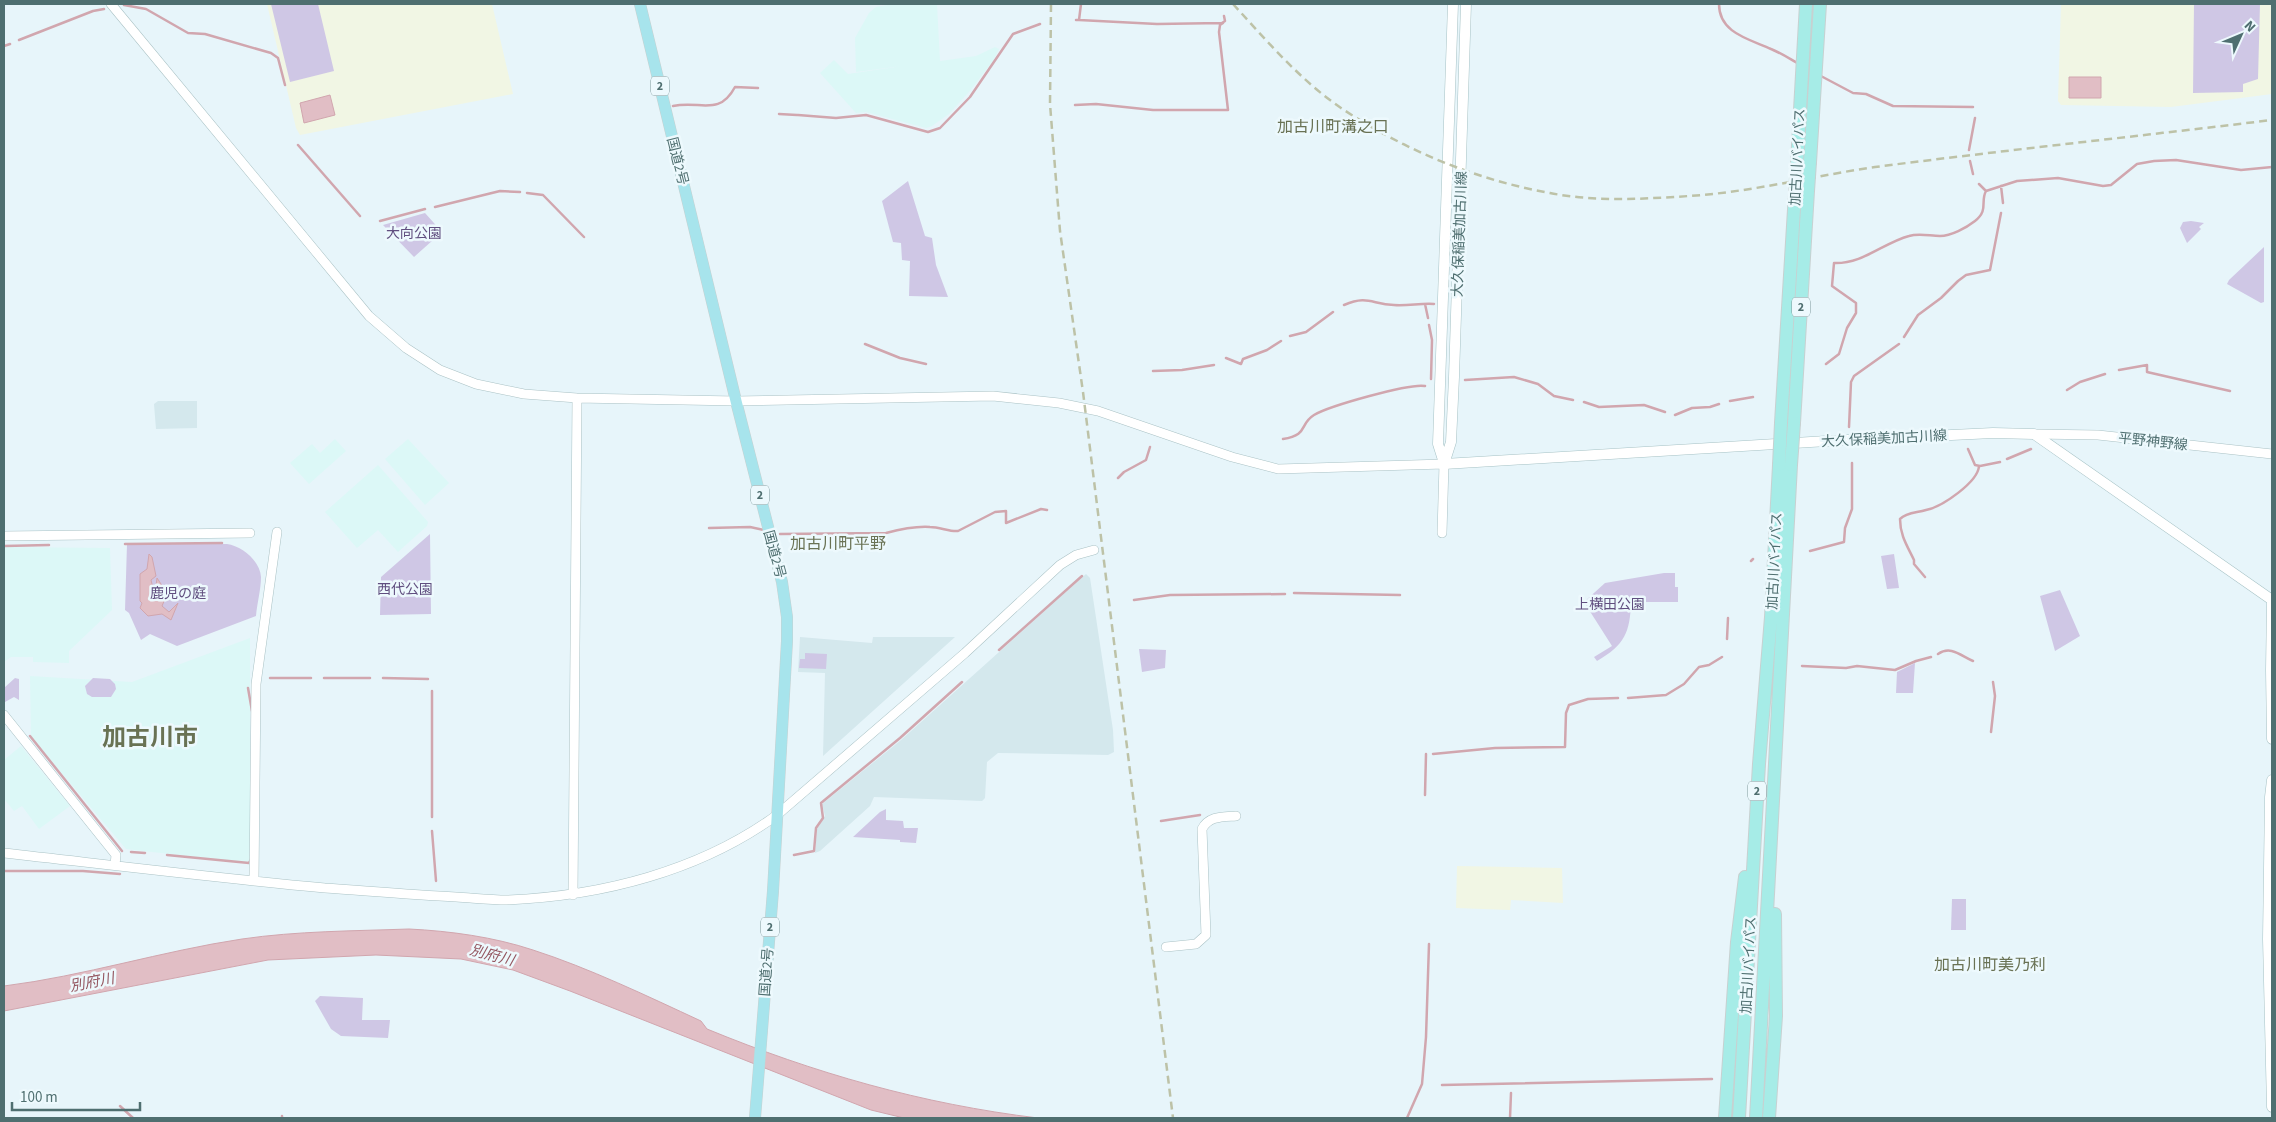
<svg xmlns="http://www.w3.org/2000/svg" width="2276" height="1122" font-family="'Source Sans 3','Noto Sans JP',sans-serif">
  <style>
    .residential { fill: #d4e8ed }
    .commercial { fill: #dcf8f7 }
    .education { fill: #f1f6e4 }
    .green { fill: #cfc7e5 }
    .water { fill: #e1bec5; stroke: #d1a6ae }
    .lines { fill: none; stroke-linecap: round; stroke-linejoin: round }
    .stream { stroke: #d1a6ae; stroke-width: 2.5 }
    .tertiary-casing { stroke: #aac2c5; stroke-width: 10 }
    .secondary-casing { stroke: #a6c2c5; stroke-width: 11 }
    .trunk-casing { stroke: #c7d1d1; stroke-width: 12 }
    .motorway-casing { stroke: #c7d1d1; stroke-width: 14 }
    .tertiary { stroke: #fff; stroke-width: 9 }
    .secondary { stroke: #fff; stroke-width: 10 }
    .trunk { stroke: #a7e4ec; stroke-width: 11 }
    .motorway { stroke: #a6ece7; stroke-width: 12 }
    .rail { stroke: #bdc2a7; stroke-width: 2.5; stroke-dasharray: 8 5; stroke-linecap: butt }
    .motorway-bridge-casing { stroke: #c7d1d1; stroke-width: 14; stroke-linecap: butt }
    .motorway-bridge { stroke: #a6ece7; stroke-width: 12 }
    .labels { text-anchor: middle; stroke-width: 5; stroke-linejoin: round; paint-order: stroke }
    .shield { fill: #edf9fd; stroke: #7e989a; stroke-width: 1 }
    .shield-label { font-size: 12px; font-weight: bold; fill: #4f6f70 }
    .street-label { font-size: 14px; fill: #4f6f70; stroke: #edf9fd }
    .park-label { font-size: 14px; fill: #604e7f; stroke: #edf9fd }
    .water-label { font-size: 15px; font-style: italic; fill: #945660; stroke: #edf9fd }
    .quarter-label { font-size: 16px; fill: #697254; stroke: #edf9fd }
    .town-label { font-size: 24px; font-weight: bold; fill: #697254; stroke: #edf9fd }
  </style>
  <rect width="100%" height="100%" fill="#e7f5fa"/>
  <!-- residential -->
  <path class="residential" d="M 158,401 L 197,401 L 197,428 L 156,429 L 154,404 Z
    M 1086,574 L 1090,578 L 1113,730 L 1114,752 L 1108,755 L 998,753 L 987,762 L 985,798 L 982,801 L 874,797 L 870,806 L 820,851 L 815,853 L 817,829 L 825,816 L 822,804 L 901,740 Z
    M 800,637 L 872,643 L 873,637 L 955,637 L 823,756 L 825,673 L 798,672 Z"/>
  <!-- commercial -->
  <path class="commercial" d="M 893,4 L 937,4 L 940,61 L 976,56 L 995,47 L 999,49 L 993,61 L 969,92 L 949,114 L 932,126 L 926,128 L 866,112 L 856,113 L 820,73 L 834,60 L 848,74 L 902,66 L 856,72 L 855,38 L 869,13 L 876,7 Z
    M 335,439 L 346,451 L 309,484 L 290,463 L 312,444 L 320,453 Z
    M 408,439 L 449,483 L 425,505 L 385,459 Z
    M 378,465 L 428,522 L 427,526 L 398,552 L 378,530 L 357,548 L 325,512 Z
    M 4,547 L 110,548 L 112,610 L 69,651 L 69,663 L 33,662 L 33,657 L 11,657 L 4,662 Z
    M 250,638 L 250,859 L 248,863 L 126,849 L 31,737 L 30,676 L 132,682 Z
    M 21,746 L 70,806 L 39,829 L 22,806 L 14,811 L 4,799 L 4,760 Z"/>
  <!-- education -->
  <path class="education" d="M 267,4 L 492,4 L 513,94 L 300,135 L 296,128 Z
    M 2061,4 L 2272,4 L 2272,94 L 2171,107 L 2061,105 L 2058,101 Z
    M 1457,866 L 1562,868 L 1563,903 L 1511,900 L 1510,910 L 1456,908 Z"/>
  <!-- green -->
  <path class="green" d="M 271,4 L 318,4 L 334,71 L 290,82 Z
    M 2194,4 L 2260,4 L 2258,79 L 2243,84 L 2243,92 L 2193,93 Z
    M 908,181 L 925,236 L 932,238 L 936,265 L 948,297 L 909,296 L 910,261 L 902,260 L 901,243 L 893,242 L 882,201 Z
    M 425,213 L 442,232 L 414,257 L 383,225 Z
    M 2191,221 L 2204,223 L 2199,227 L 2201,229 L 2187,243 L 2180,228 L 2183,222 Z
    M 2264,247 L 2264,302 L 2261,303 L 2227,284 L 2229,280 Z
    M 430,534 L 431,614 L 380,615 L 381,577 Z
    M 127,544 L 227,544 C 242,546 260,561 261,577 C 261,589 257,604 256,616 L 177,646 L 150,634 L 141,640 L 129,613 L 125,610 Z
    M 1894,554 L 1899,588 L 1887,589 L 1881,556 Z
    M 1664,573 L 1675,573 L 1675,587 L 1678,587 L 1678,602 L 1631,602 C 1630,632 1625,645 1597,661 L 1594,657 L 1612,646 L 1584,602 L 1605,583 Z
    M 2060,590 L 2080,636 L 2055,651 L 2040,596 Z
    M 1139,649 L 1166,650 L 1165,668 L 1142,672 Z
    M 805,653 L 827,654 L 826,669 L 799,668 L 800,659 L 805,659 Z
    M 1915,663 L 1913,693 L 1896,693 L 1897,672 Z
    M 15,678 L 19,679 L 19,700 L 14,697 L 5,702 L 4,688 Z
    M 93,678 L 110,679 L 115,684 L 116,689 L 111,697 L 92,697 L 87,694 L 85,686 Z
    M 886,809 L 886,820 L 903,821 L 904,828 L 918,828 L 916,843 L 900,842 L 900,840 L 853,837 L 880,812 Z
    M 1952,899 L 1966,899 L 1966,930 L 1951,930 Z
    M 320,996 L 363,998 L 362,1020 L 390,1020 L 388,1038 L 341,1036 L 331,1029 L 315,1001 Z"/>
  <!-- water -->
  <path class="water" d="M 2069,77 L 2101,77 L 2101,98 L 2069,98 Z
    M 330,95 L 335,115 L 304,123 L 300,103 Z
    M 149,554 L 152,557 L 156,576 L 151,580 L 153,588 L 156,586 L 157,578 L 165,590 L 175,597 L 173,599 L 165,599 L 162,606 L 169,612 L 178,603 L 171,620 L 162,614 L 148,616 L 140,608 L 142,603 L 140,601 L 140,574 L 147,569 Z
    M 409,929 C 450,931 494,937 533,950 C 589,968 647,996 701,1021 L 707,1029 C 814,1073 922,1104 1038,1118 L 904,1118 L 871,1110 L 570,991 L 513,970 L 461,959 L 376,955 L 268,960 L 4,1011 L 4,986 C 84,976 162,951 242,939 C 297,931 353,931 409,929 Z"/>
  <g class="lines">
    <!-- stream -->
    <path class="stream" d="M 1719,4 C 1719,33 1749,39 1771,49 C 1781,53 1790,59 1799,64
      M 124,5 L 146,9 L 188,33 L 205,34 L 271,53 L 278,58 L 285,85
      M 1076,20 L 1079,20 L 1081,4
      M 1079,20 L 1157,24 L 1222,23 L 1225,21 L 1224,16
      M 19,40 L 93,11 L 104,9
      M 4,46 L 10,44
      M 1819,75 L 1853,93 L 1866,94 L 1893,106 L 1973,107
      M 1075,105 L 1096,104 L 1153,110 L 1228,110 L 1219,32 L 1220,25 L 1223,23
      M 673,106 C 700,100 719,117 735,87 L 758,88
      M 779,114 L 797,115
      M 798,115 L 836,118 L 866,115 L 928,132 L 940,128 L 970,97 L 1013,34 L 1040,24
      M 298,145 L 360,216
      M 1969,150 L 1975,118
      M 1970,161 L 1973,174
      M 1979,184 L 1986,191
      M 2001,186 L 2003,203
      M 527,193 L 543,195 L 584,237
      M 435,207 L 500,191 L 520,192
      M 380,221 L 425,209
      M 1425,304 L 1428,318
      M 1344,305 C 1368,295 1371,304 1394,305 C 1408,306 1421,303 1434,304
      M 1429,325 L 1432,340 L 1431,379
      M 1290,336 L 1306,332 L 1333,312
      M 1904,337 L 1918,315 L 1941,298 L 1958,281 L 1966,275 L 1990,270 L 2001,213
      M 865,344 L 900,358 L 926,364
      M 1226,358 L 1241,364 L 1243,359 L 1267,350 L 1281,341
      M 1826,364 L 1839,354 L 1847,328 L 1856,313 L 1856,303 L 1832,286 L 1834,263 C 1863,264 1883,243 1909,236 C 1919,233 1930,236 1940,236 C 1951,236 1966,228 1975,221 C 1989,210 1980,202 1986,191 L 2017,181 L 2058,178 L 2103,186 L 2111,185 L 2137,164 L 2154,161 L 2176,160 L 2241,170 L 2272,167
      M 2119,370 L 2147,365 L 2147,372 L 2230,391
      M 1153,371 L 1182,370 L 1214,365
      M 1465,380 L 1514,377 L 1538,384 L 1554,396 L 1573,400
      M 2067,390 L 2080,382 L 2105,374
      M 1730,401 L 1753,397
      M 1584,402 L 1599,407 L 1644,405 L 1665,412
      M 1675,415 L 1692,408 L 1710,407 L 1719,404
      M 1849,427 L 1851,382 L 1854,376 L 1899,344
      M 1283,439 C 1309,435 1299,424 1314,415 C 1329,406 1410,383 1425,386
      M 1968,449 L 1975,465 L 1980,466 L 2000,462
      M 2007,459 L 2031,449
      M 1118,478 L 1124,472 L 1146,460 L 1150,447
      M 709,528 L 750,527 L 764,530
      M 780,534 L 886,533 C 901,529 915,526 930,527 C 940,527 950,532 958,531 L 995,512 L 1006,511 L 1006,523 L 1041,509 L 1047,510
      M 125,544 L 222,543
      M 4,546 L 49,545
      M 1810,551 L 1844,542 L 1845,528 L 1852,509 L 1852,463
      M 1751,561 L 1753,559
      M 1925,577 L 1914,564 L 1914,560 C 1908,547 1900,536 1900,519 C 1907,512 1917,513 1926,510 C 1942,507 1978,482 1979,466
      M 1294,593 L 1400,595
      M 1134,600 L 1170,595 L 1285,594
      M 1727,639 L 1728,618
      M 999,650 L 1082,576
      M 1938,654 C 1951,645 1961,656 1973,661
      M 1802,666 L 1846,668 L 1857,666 L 1895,670 L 1916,661 L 1931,657
      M 270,678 L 311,678
      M 324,678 L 370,678
      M 383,678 L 428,679
      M 248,688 L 252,711
      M 1628,698 L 1666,695 L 1684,684 L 1699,667 L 1709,665 L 1722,657
      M 1991,732 L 1995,696 L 1993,682
      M 30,736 L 122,851
      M 1433,754 L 1495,748 L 1565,747 L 1566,713 L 1569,705 L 1588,699 L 1618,698
      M 1425,795 L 1426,754
      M 432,817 L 432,691
      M 1161,821 L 1200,815
      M 432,831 L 436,881
      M 131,852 L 145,853
      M 167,855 L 249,863 L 251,859
      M 794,855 L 814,851 L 816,828 L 823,818 L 821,803 L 900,738 L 962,682
      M 4,871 L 83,871 L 120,874
      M 1442,1085 L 1712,1079
      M 120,1106 L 133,1118
      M 282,1116 L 282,1118
      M 1407,1118 L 1422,1084 L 1426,1037 L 1429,944
      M 1510,1118 L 1511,1093"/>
    <defs>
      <path id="tertiary" d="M 111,4 L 369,316 L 406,348 L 440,370 L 476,384 L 524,394 L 577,398 L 736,401 L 993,396 L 1059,403 L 1098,411 L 1232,457 L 1278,469 L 1444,464 L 1442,533
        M 2034,434 L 2098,435 L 2272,454
        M 4,536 L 250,533
        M 4,715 L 116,855 L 115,865
        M 4,853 C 111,865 217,878 325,888 C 368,891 412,895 456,897 C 473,898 490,900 507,900 C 602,896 700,871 777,815 L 965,653 L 1060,565 L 1076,555 L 1094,550
        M 254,881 L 256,684 L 277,532
        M 573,895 L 577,398
        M 1166,947 L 1196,944 L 1206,935 L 1202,829 C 1209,816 1222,817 1236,816"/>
      <path id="secondary" d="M 1444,463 L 1438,444 L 1453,4
        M 1444,464 L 1827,441 L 1993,433 L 2034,434 L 2272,600
        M 1444,464 L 1451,442 L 1454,377 L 1466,4
        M 2272,601 L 2271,670 L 2272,739
        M 2272,780 L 2270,797 L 2268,939 L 2272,1107"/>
      <path id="trunk" d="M 640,4 L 736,401 L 782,582 L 787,617 L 787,641 L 773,891 L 755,1118"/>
      <path id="motorway" d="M 1810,162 L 1820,4
        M 1797,163 L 1806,4
        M 1781,423 L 1795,193
        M 1794,423 L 1808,191
        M 1725,1118 L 1737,942 L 1745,877
        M 1739,1118 L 1759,764 L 1771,617 L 1779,465
        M 1756,1118 L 1791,465
        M 1769,1118 L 1776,1016 L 1775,914"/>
    </defs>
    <!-- tertiary casing -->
    <use href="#tertiary" class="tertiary-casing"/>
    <!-- secondary casing -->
    <use href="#secondary" class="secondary-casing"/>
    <!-- trunk casing -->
    <use href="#trunk" class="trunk-casing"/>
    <!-- motorway casing -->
    <use href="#motorway" class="motorway-casing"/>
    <!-- tertiary -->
    <use href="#tertiary" class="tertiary"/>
    <!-- secondary -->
    <use href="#secondary" class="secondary"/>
    <!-- trunk -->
    <use href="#trunk" class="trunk"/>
    <!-- motorway -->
    <use href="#motorway" class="motorway"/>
    <!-- rail -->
    <path class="rail" d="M 1051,4 L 1050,104 L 1060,231 L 1083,392 L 1173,1118
      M 1233,4 C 1266,40 1300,80 1341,108 C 1404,150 1476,180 1550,193 C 1595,202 1643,199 1689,196 C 1752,192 1813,176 1875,167 C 2007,150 2140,136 2272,120"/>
    <defs>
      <path id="motorway-bridge" d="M 1808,191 L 1810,162
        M 1795,193 L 1797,163
        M 1779,465 L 1781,423
        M 1791,465 L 1794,423"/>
    </defs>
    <!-- motorway-bridge casing -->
    <use href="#motorway-bridge" class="motorway-bridge-casing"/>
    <!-- motorway-bridge -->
    <use href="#motorway-bridge" class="motorway-bridge"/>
  </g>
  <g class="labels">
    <!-- shield labels -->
    <g class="shield">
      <rect x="651" y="76.5" width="18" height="19" rx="4"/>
      <rect x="1792" y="297.5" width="18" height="19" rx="4"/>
      <rect x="751" y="485.5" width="18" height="19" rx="4"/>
      <rect x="1748" y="781.5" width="18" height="19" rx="4"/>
      <rect x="761" y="917.5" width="18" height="19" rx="4"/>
    </g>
    <g class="shield-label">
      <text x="660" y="90">2</text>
      <text x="1801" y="311">2</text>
      <text x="760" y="499">2</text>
      <text x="1757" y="795">2</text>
      <text x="770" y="931">2</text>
    </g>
    <!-- street labels -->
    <g class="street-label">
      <text transform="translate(1797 157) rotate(-87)" y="5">加古川バイパス</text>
      <text transform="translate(678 161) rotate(76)" y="5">国道2号</text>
      <text transform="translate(1459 234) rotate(-88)" y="5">大久保稲美加古川線</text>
      <text transform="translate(1884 438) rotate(-3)" y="5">大久保稲美加古川線</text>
      <text transform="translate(2153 441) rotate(6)" y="5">平野神野線</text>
      <text transform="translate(775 554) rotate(75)" y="5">国道2号</text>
      <text transform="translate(1774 561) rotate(-87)" y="5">加古川バイパス</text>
      <text transform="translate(1748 965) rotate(-87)" y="5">加古川バイパス</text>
      <text transform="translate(766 972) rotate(-86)" y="5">国道2号</text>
    </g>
    <!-- park labels -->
    <g class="park-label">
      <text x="414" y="238">大向公園</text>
      <text x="405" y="594">西代公園</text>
      <text x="178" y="598">鹿児の庭</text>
      <text x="1610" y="609">上横田公園</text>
    </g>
    <!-- water labels -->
    <g class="water-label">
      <text transform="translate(492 955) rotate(15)" y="5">別府川</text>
      <text transform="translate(92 982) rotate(-11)" y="5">別府川</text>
    </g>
    <!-- quarter labels -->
    <g class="quarter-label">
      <text x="1333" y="132">加古川町溝之口</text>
      <text x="838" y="549">加古川町平野</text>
      <text x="1990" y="970">加古川町美乃利</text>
    </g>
    <!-- town labels -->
    <g class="town-label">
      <text x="150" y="745">加古川市</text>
    </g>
  </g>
  <!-- border -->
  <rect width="2276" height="1122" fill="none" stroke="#4f6f70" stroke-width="10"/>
  <!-- north arrow -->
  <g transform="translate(2241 35) rotate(46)" stroke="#edf9fd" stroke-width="4" paint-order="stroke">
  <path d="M0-4L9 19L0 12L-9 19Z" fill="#4f6f70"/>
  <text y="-8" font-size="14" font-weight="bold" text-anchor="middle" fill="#4f6f70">N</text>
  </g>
  <!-- scale -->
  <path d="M12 1102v8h128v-8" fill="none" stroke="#4f6f70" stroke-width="2.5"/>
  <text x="20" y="1102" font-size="15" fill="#4f6f70" stroke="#edf9fd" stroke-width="4" paint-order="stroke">100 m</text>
</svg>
